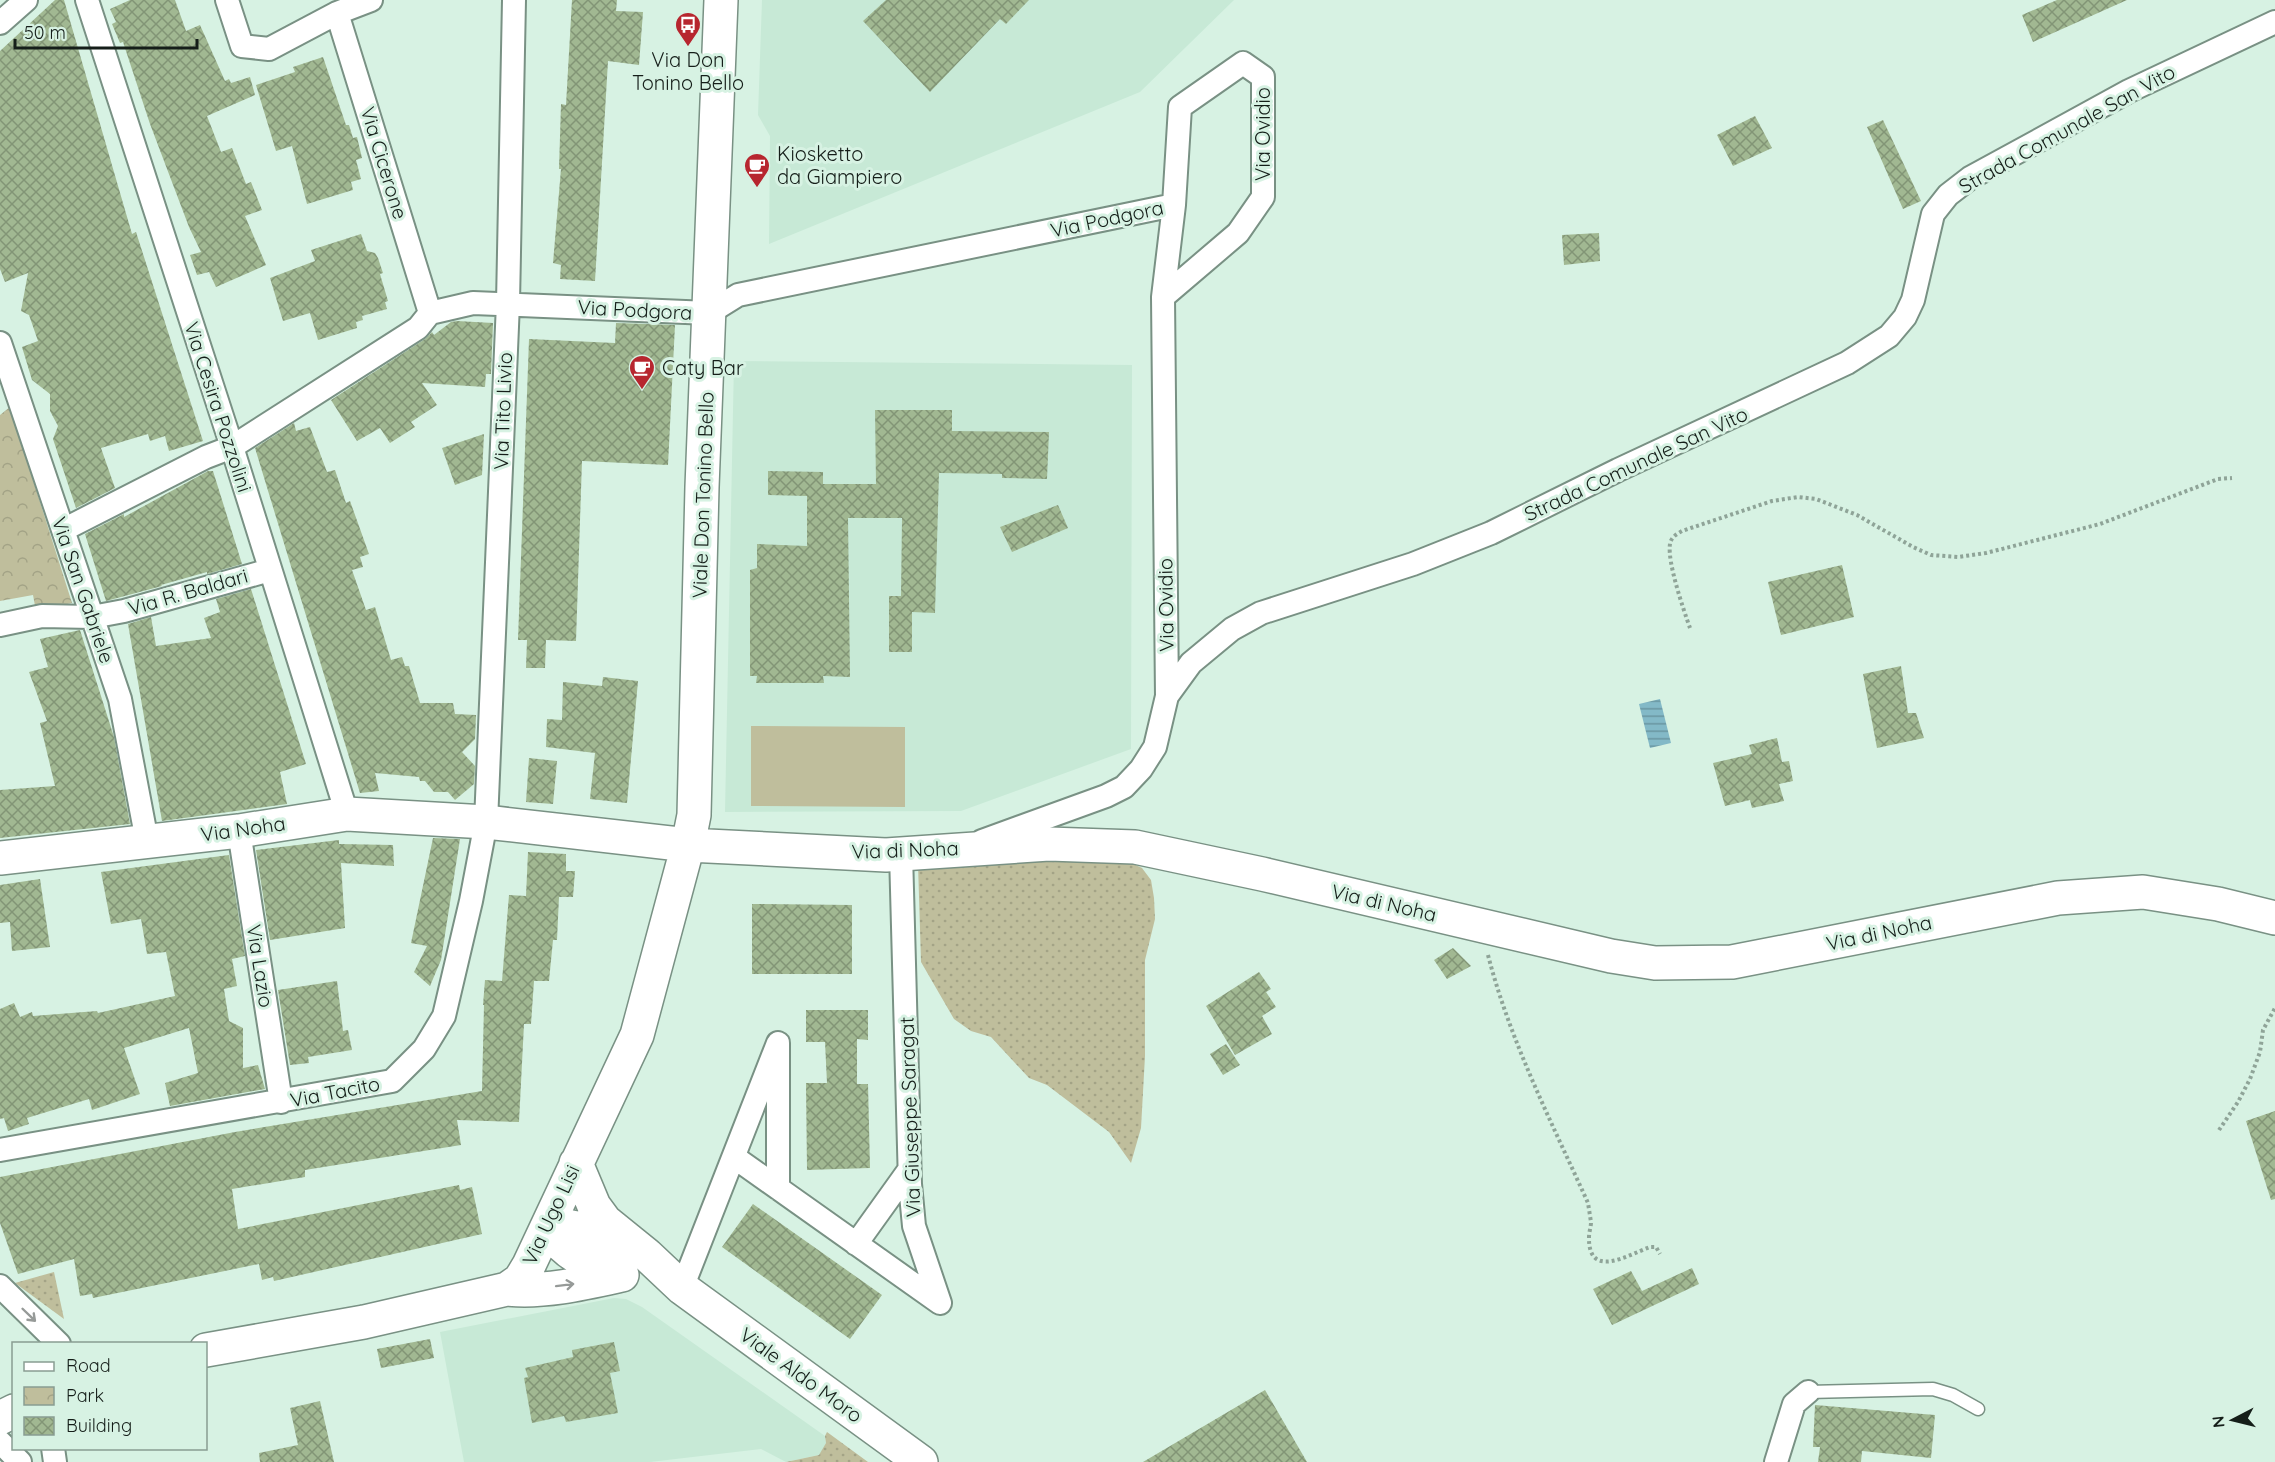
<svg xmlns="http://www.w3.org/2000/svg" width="2275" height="1462" font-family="Quicksand,sans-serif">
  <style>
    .built { fill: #c7e9d6 }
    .grass { fill: url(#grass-dots) }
    .park { fill: url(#park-crowns) }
    .pitch { fill: #bfbe9c }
    .water { fill: url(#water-rules) }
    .building { fill: url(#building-cross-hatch) }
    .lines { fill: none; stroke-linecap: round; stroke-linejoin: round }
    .lane-casing { stroke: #799184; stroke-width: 15 }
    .street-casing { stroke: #799184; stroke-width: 26 }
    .secondary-casing { stroke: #799184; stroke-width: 36 }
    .path { stroke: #8fa498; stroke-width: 4; stroke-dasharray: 3 3; stroke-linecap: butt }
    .lane { stroke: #fff; stroke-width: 12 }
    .street { stroke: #fff; stroke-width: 22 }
    .secondary { stroke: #fff; stroke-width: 33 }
    .oneway { stroke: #969a98 }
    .labels { text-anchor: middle; stroke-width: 6; stroke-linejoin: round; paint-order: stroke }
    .poi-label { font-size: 20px; fill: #151e19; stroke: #d7f2e3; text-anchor: start }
    .street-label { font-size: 20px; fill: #151e19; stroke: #d7f2e3 }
  </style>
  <defs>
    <pattern id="grass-dots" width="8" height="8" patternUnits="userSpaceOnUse" patternTransform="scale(1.5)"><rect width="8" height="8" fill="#bfbe9c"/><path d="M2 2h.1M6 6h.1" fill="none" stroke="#a3a386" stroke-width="1.8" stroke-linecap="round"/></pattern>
    <pattern id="park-crowns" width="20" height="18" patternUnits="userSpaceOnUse" patternTransform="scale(1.5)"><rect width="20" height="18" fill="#bfbe9c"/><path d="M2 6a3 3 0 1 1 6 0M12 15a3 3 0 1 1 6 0" fill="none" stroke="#a3a386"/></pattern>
    <pattern id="water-rules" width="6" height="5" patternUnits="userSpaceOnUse" patternTransform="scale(1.5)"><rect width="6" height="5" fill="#83b9c7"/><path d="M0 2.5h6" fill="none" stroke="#6a96a1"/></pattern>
    <pattern id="building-cross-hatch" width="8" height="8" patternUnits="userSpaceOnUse" patternTransform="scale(1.5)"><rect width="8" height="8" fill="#a1b892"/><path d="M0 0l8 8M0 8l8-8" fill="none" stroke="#829576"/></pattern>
  </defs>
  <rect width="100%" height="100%" fill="#d7f2e3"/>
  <!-- built -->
  <path class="built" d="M 762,0 L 1234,0 L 1140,92 L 769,244 L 770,136 L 758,115 Z
    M 734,361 L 1132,365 L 1131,749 L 961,811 L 725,812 Z
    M 614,1298 L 626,1299 L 642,1307 L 825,1436 L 826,1443 L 824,1449 L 819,1455 L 786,1462 L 761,1449 L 650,1462 L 464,1462 L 440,1332 Z"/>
  <!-- grass -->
  <path class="grass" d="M 1098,860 L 1125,860 L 1142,868 L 1151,880 L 1154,898 L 1155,919 L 1145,960 L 1145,1056 L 1141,1128 L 1131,1163 L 1109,1132 L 1047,1085 L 1029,1078 L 991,1037 L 971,1031 L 954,1019 L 921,962 L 918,864 L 950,865 Z
    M 54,1272 L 64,1319 L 15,1283 Z
    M 827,1432 L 868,1462 L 786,1462 L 819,1455 L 826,1443 L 825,1436 Z"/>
  <!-- park -->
  <path class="park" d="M 10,407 L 72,603 L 36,611 L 33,595 L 0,601 L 0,415 Z"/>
  <!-- pitch -->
  <path class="pitch" d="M 751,726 L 905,727 L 905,807 L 751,806 Z"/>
  <!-- water -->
  <path class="water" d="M 1660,699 L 1671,743 L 1650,748 L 1639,704 Z"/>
  <!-- building -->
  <path class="building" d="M 55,0 L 64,0 L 132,234 L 136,232 L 203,441 L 169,451 L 165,436 L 150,441 L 148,434 L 101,448 L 115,488 L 76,508 L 53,439 L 58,426 L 50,411 L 50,394 L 32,380 L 22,347 L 38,341 L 29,315 L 21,311 L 28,273 L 5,282 L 0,269 L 0,51 Z
    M 130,0 L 175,0 L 186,31 L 200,25 L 225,81 L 229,79 L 231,83 L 250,77 L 255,95 L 207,116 L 221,152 L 232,148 L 246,184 L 251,182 L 262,210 L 245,216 L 266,265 L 216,287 L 209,272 L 197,275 L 190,255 L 201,252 L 189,227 L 150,124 L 123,42 L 120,43 L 112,24 L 116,22 L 110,9 Z
    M 572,0 L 617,0 L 616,11 L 643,12 L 639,65 L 608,61 L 595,281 L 560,279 L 561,265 L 553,263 L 561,169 L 559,169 L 561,104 L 566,105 Z
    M 886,0 L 1029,0 L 1006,24 L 1000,19 L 930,92 L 863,21 Z
    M 2057,0 L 2127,0 L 2033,42 L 2022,15 Z
    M 323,57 L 346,125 L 349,125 L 353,138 L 357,137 L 362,158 L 356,160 L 361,179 L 351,182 L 353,190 L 307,204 L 292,146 L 276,151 L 256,85 L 295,72 L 293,67 Z
    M 1755,116 L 1772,148 L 1733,166 L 1717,135 Z
    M 1883,120 L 1921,201 L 1903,209 L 1867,127 Z
    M 1599,233 L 1600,261 L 1564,265 L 1562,235 Z
    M 361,234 L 367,251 L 375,253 L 378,258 L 383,273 L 380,274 L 388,301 L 385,302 L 387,309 L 362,316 L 363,320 L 356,322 L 357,328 L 318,340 L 310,313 L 283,321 L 270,278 L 315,261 L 311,250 Z
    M 457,321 L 493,323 L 491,374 L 486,374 L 485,387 L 422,383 L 437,405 L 411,422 L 415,427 L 390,443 L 380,428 L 357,441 L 331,400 L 425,339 L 432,332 L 434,335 L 451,322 Z
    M 616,323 L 675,325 L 668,465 L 582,461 L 576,641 L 546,640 L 545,668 L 526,668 L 527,640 L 518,640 L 529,339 L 615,343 Z
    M 875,410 L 952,410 L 952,431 L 1049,432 L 1047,479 L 1002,478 L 1002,474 L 939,473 L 935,613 L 912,612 L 912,652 L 889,652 L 889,596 L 901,596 L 902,518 L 848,518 L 850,677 L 823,676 L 824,683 L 756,683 L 757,676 L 750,676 L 750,570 L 757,568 L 757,544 L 807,546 L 807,496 L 768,495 L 768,471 L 823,472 L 823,484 L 876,484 Z
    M 294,423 L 296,431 L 310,427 L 327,472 L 335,470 L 346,503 L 350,501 L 369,554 L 360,557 L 363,567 L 352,570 L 366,610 L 375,607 L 391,660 L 402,657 L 405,666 L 409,666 L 420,703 L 453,703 L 455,714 L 476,715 L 475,739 L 462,752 L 475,766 L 474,784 L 455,800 L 448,792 L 434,792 L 425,781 L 420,781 L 419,777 L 375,773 L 379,791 L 360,793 L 255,448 Z
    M 484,434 L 482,475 L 455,485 L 442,448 Z
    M 208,471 L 213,471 L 242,564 L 207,574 L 207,572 L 161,585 L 162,586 L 106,601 L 85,534 L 124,514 L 124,517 Z
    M 1058,505 L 1068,528 L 1012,552 L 1000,527 Z
    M 1842,565 L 1854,617 L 1781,635 L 1768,582 Z
    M 251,589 L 306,764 L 280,772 L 287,804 L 162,821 L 128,624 L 151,617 L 156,646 L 211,638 L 204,618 L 220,612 L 216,599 Z
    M 80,630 L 114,737 L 130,824 L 0,838 L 0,790 L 55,786 L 40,723 L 47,721 L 29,672 L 48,667 L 40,639 Z
    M 1901,666 L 1908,713 L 1916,713 L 1924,738 L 1877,748 L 1863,674 Z
    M 603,677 L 638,681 L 627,803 L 590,799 L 595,753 L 546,747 L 547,719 L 562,720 L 563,682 L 602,686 Z
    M 1777,738 L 1782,762 L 1789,761 L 1793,781 L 1779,784 L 1784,801 L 1752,808 L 1750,800 L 1725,806 L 1713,763 L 1752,754 L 1749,745 Z
    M 529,758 L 557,761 L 553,804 L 526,802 Z
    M 433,838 L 460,839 L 441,960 L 430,986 L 414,972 L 427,946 L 411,943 Z
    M 339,840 L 339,844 L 393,845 L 394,866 L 341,863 L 345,928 L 270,940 L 256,850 Z
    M 528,852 L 566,854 L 566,871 L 575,871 L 573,897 L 559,897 L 557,940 L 553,940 L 549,981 L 534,981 L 531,1024 L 524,1024 L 519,1122 L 457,1120 L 461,1145 L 305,1170 L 305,1177 L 232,1189 L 238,1229 L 459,1185 L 460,1190 L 472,1187 L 482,1234 L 274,1281 L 273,1277 L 262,1280 L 259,1264 L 93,1298 L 92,1294 L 80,1296 L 74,1259 L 18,1274 L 0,1223 L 0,1177 L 235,1132 L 482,1091 L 484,1005 L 483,1005 L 485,980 L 502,981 L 509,895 L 526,896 Z
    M 229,855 L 245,956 L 232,959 L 237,986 L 224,989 L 229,1021 L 243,1028 L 243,1068 L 258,1065 L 265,1089 L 170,1106 L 165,1083 L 198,1073 L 189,1028 L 124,1048 L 140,1094 L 92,1110 L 89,1099 L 27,1118 L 29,1124 L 8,1131 L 4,1118 L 0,1119 L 0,1009 L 14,1003 L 20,1017 L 32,1012 L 33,1016 L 97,1011 L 98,1013 L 175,996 L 166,952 L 147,954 L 141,919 L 111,924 L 101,872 Z
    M 40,879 L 50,947 L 12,951 L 10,922 L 0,923 L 0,885 Z
    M 752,904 L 852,905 L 852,974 L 752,974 Z
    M 1453,948 L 1471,966 L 1447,979 L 1434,960 Z
    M 1259,972 L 1271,989 L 1266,992 L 1276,1007 L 1262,1016 L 1272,1034 L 1235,1055 L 1206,1006 Z
    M 337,981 L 343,1031 L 348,1030 L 352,1050 L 308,1057 L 309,1063 L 290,1065 L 278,990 Z
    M 806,1010 L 868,1010 L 868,1040 L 857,1039 L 857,1084 L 868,1084 L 870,1168 L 807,1170 L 806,1083 L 827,1083 L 825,1042 L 806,1042 Z
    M 1226,1044 L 1240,1065 L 1223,1075 L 1210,1054 Z
    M 2275,1111 L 2275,1199 L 2271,1200 L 2246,1121 Z
    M 753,1204 L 882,1295 L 850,1339 L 722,1247 Z
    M 1692,1268 L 1699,1284 L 1612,1325 L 1593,1289 L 1631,1271 L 1642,1291 Z
    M 430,1339 L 434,1358 L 381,1368 L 377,1349 Z
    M 614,1342 L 620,1371 L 610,1373 L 618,1413 L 566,1422 L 564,1416 L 532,1423 L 524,1378 L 528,1377 L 525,1368 L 573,1357 L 572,1350 Z
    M 1265,1390 L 1307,1462 L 1143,1462 Z
    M 320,1401 L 334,1462 L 260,1462 L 259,1453 L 298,1445 L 290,1408 Z
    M 1815,1405 L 1935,1415 L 1931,1458 L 1862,1451 L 1861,1462 L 1818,1462 L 1820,1447 L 1813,1447 Z"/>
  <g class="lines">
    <defs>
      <path id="lane" d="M 1808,1392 L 1933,1389 L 1953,1395 L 1978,1409"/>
      <path id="street" d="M 87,0 L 232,447 L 347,814
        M 227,0 L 242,46 L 269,49 L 337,13 L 371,0
        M 337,13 L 430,313
        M 0,23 L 26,0
        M 1163,297 L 1238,233 L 1263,197 L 1263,77 L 1243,63 L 1180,107 L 1174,205 L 1163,297 L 1167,696
        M 0,343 L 120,699 L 147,841
        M 63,530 L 206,457 L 232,447 L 418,328 L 430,313 L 473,303 L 709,313 L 738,295 L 1174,205
        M 0,625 L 42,616 L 92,617 L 124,611 L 270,570
        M 239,831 L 281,1102
        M 982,841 L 1106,796 L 1124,787 L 1141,769 L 1155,747 L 1167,696 L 1191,663 L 1232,629 L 1261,613 L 1413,564 L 1491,533 L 1618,470 L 1847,363 L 1889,336 L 1905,317 L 1913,300 L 1933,214 L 1948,195 L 1970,178 L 2129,91 L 2275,22
        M 0,1150 L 392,1081 L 424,1049 L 444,1016 L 471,901 L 486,822 L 508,303 L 514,0
        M 734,1157 L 940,1303 L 914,1226 L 910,1184 L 901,853
        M 856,1244 L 909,1170
        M 0,1286 L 59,1344
        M 682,1288 L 778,1043 L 778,1188
        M 0,1442 L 20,1462
        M 53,1448 L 55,1462
        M 1776,1462 L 1794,1404 L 1808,1392"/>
      <path id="secondary" d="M 0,858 L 239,831 L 347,814 L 486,822 L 688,845 L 886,855 L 1049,844 L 1135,847 L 1262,874 L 1611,956 L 1655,963 L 1732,962 L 2058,898 L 2143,892 L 2218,904 L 2275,918
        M 576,1163 L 594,1206 L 605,1221 L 647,1255 L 682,1288 L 921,1462
        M 622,1275 C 592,1268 564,1254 547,1228 C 574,1221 599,1235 623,1245
        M 507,1289 C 544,1293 586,1283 622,1275
        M 206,1350 L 364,1322 L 507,1289 L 520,1280 L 529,1265 L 637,1035 L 688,845 L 694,815 L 702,487 L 721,0
        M 0,1418 L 14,1411"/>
    </defs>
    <!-- lane casing -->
    <use href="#lane" class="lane-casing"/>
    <!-- street casing -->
    <use href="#street" class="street-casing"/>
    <!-- secondary casing -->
    <use href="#secondary" class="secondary-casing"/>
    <!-- path -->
    <path class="path" d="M 1690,628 C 1684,611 1667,562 1670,544 C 1671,537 1677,534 1682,531 L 1772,501 L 1798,497 L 1816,499 L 1857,515 L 1913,547 L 1931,555 L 1958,557 L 1986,553 L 2100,524 L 2218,479 L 2232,478
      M 1488,955 C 1510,1041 1552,1123 1588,1203 C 1589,1209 1590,1216 1591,1222 C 1591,1227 1589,1232 1589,1237 C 1588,1280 1628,1255 1650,1247 L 1656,1247 L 1660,1254
      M 2219,1130 L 2238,1102 L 2250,1079 L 2260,1052 L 2263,1030 L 2275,1008"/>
    <!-- lane -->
    <use href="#lane" class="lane"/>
    <!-- street -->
    <use href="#street" class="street"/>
    <!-- secondary -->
    <use href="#secondary" class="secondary"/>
  </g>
  <!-- one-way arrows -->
  <defs><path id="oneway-shaft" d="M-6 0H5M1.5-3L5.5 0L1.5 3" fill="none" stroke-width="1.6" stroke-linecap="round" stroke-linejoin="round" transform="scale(1.5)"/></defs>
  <g class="oneway">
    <use href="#oneway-shaft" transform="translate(565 1285) rotate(-7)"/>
    <use href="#oneway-shaft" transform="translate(29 1315) rotate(44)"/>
  </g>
  <!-- icons -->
  <defs>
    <symbol id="bus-pin" viewBox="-11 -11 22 30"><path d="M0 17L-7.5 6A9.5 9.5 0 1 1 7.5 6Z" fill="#b7262f" stroke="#d7f2e3"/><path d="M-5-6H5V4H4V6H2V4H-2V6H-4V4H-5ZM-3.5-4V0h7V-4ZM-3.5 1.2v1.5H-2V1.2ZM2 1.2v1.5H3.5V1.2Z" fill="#fff"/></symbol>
    <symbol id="cafe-pin" viewBox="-11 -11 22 30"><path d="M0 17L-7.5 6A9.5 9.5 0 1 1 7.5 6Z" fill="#b7262f" stroke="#d7f2e3"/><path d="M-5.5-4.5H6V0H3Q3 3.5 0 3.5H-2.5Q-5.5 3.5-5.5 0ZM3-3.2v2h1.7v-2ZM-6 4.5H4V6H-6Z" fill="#fff"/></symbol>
  </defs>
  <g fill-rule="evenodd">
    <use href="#bus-pin" x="673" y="10" width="30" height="40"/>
    <use href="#cafe-pin" x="742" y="151" width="30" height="40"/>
    <use href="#cafe-pin" x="627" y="353" width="30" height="40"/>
  </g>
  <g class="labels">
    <!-- poi labels -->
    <g class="poi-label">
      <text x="688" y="67" text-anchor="middle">Via Don<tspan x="688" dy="23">Tonino Bello</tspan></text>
      <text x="777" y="161">Kiosketto<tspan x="777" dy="23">da Giampiero</tspan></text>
      <text x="662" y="375">Caty Bar</text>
    </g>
    <!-- street labels -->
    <g class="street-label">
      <text transform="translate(2067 129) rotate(-29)" y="7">Strada Comunale San Vito</text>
      <text transform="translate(1263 134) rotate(-90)" y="7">Via Ovidio</text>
      <text transform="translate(384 163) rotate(73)" y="7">Via Cicerone</text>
      <text transform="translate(1107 219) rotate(-12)" y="7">Via Podgora</text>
      <text transform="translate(635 310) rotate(3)" y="7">Via Podgora</text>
      <text transform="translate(218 407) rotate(72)" y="7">Via Cesira Pozzolini</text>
      <text transform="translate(503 411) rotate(-88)" y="7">Via Tito Livio</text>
      <text transform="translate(1636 464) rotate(-25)" y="7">Strada Comunale San Vito</text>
      <text transform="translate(703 495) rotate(-88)" y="7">Viale Don Tonino Bello</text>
      <text transform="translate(83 590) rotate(71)" y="7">Via San Gabriele</text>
      <text transform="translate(188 592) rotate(-16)" y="7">Via R. Baldari</text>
      <text transform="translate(1166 605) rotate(-91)" y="7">Via Ovidio</text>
      <text transform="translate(243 829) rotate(-8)" y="7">Via Noha</text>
      <text transform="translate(905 850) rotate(-2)" y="7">Via di Noha</text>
      <text transform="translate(1384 903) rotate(13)" y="7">Via di Noha</text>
      <text transform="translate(1879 933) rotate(-12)" y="7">Via di Noha</text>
      <text transform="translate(260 966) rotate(81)" y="7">Via Lazio</text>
      <text transform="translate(335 1092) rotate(-11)" y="7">Via Tacito</text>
      <text transform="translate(910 1117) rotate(-92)" y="7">Via Giuseppe Saragat</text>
      <text transform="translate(551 1215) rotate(-65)" y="7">Via Ugo Lisi</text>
      <text transform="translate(801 1375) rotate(36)" y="7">Viale Aldo Moro</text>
    </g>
  </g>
  <!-- legend -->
  <rect x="12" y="1342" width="195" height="108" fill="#d7f2e3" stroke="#899d92" stroke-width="1.5"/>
  <rect x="24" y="1362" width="30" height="9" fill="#ffffff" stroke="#899d92" stroke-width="1.5"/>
  <text x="66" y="1372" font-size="18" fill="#151e19">Road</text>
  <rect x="24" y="1387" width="30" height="18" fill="url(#park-crowns)" stroke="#899d92" stroke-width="1.5"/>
  <text x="66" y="1402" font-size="18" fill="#151e19">Park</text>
  <rect x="24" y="1417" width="30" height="18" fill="url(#building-cross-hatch)" stroke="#899d92" stroke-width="1.5"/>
  <text x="66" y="1432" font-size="18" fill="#151e19">Building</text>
  <!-- north arrow -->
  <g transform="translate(2233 1420) rotate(263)" stroke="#d7f2e3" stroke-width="4.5" paint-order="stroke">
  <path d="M0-4.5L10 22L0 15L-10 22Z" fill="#151e19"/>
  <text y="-9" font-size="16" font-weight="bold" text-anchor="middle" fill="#151e19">N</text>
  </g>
  <!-- scale -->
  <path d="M15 39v9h182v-9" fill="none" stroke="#151e19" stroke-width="3"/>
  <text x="24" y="39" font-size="18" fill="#151e19" stroke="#d7f2e3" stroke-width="4.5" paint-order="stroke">50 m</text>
</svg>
